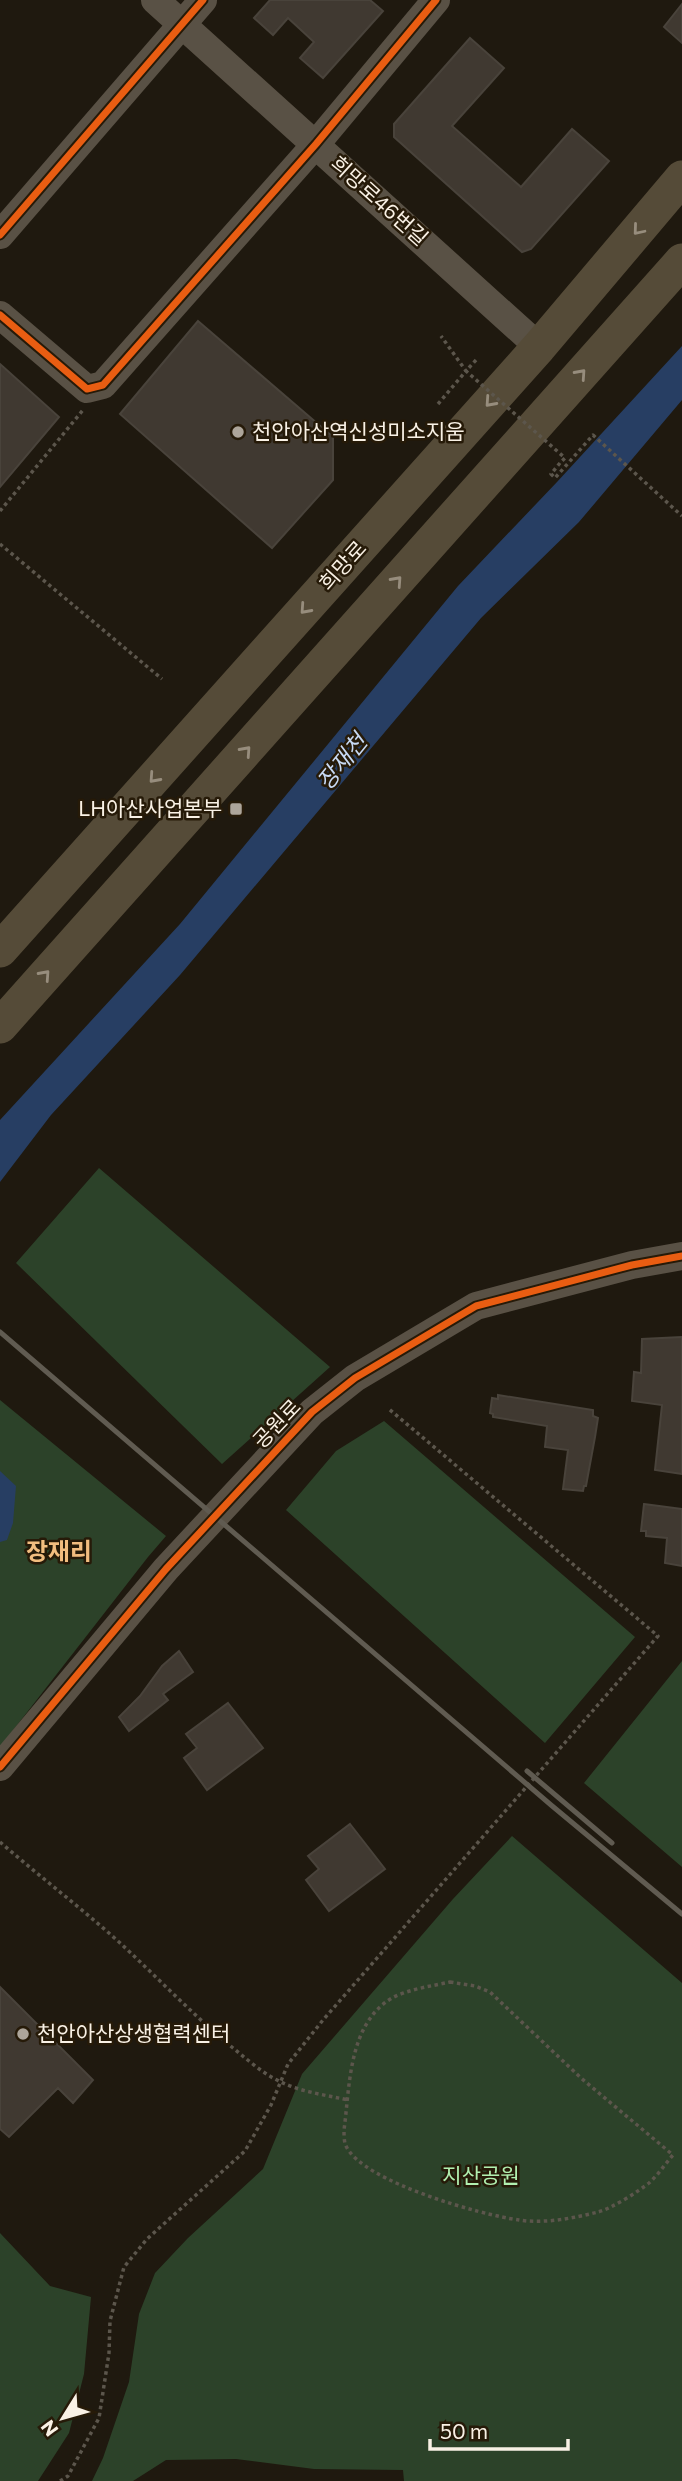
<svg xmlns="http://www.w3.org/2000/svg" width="682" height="2481" font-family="Commissioner,'Noto Sans KR',sans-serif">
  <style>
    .green { fill: #2c4229 }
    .water { fill: #273e63 }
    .building { fill: #403931; stroke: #49433b; stroke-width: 2 }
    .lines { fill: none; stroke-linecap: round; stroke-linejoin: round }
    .path { stroke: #5c564c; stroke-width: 3.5; stroke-dasharray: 3.5 3.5; stroke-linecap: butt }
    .minor { stroke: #595145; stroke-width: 28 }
    .major { stroke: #554b38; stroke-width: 35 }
    .rail { stroke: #605b51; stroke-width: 5 }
    .path-bridge { stroke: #5c564c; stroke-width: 3.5; stroke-dasharray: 3.5 3.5; stroke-linecap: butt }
    .cycleway-casing { stroke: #261a08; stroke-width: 11 }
    .cycleway { stroke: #e95d12; stroke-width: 7 }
    .oneway { stroke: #978d7d }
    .poi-dot { fill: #ada59a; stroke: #261a08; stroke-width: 2.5 }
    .labels { text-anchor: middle; stroke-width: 5; stroke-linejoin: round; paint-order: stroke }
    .street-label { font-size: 21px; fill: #f9f1e5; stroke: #261a08 }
    .poi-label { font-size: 21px; fill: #f9f1e5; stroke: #261a08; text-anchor: start }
    .park-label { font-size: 21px; fill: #b1f0b0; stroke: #261a08 }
    .water-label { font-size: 23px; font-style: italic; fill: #c7d9f4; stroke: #261a08 }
    .quarter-label { font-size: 24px; font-weight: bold; fill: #f2bd7f; stroke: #261a08 }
  </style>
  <rect width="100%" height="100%" fill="#1f190f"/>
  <!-- green -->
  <path class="green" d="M 99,1168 L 330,1367 L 222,1464 L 16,1263 Z
    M 0,1400 L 166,1536 L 148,1557 L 0,1747 Z
    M 384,1421 L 635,1637 L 545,1743 L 286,1510 L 336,1451 Z
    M 682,1661 L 682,1867 L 584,1783 Z
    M 512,1836 L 682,1983 L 682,2481 L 404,2481 L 403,2470 L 314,2469 L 236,2459 L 166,2460 L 133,2481 L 92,2481 L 103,2458 L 129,2382 L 139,2314 L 155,2273 L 188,2238 L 263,2169 L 302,2074 L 453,1899 Z
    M 0,2233 L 50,2286 L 91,2297 L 84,2374 L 69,2433 L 38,2481 L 0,2481 Z"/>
  <!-- water -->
  <path class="water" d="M 682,346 L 682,400 L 579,522 L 481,618 L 180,975 L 51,1115 L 0,1182 L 0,1120 L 180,924 L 458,586 L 557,482 Z
    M 0,1471 L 16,1486 L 13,1523 L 7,1540 L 0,1542 Z"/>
  <!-- building -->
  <path class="building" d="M 270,0 L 370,0 L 383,11 L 323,78 L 300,58 L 314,42 L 288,18 L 273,35 L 254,18 Z
    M 682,4 L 682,43 L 664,27 Z
    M 470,38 L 504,68 L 452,126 L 521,187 L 572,129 L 609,161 L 531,249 L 522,252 L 394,137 L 394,124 Z
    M 198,321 L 333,437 L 333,480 L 272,548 L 120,414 Z
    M 0,364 L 59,417 L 0,487 Z
    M 682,1337 L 682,1474 L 655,1470 L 662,1405 L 632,1401 L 634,1372 L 641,1373 L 642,1339 Z
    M 498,1395 L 593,1410 L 593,1416 L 598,1418 L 595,1437 L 586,1486 L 584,1486 L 583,1491 L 563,1489 L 568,1450 L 545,1447 L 547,1426 L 493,1417 L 493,1414 L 490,1413 L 492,1398 L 498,1399 Z
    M 644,1504 L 682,1509 L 682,1566 L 665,1563 L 667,1538 L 646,1536 L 646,1531 L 641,1531 Z
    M 179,1651 L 193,1672 L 163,1694 L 168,1700 L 129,1731 L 119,1717 L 140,1696 L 162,1666 Z
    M 228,1703 L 263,1748 L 207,1790 L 184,1758 L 197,1748 L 186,1734 Z
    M 350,1824 L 385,1869 L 329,1911 L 306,1880 L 319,1869 L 308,1856 Z
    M 0,1987 L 93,2080 L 73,2103 L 58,2088 L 9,2137 L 0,2129 Z"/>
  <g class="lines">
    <!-- path -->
    <path class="path" d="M 438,404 L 466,371 L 441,336
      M 560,463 L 551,474 L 555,478 L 593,435 L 682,516
      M 0,511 L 83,410
      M 0,544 L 162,679
      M 0,1842 C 39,1876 80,1907 119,1942 C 157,1977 193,2015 233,2048 C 248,2060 263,2074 281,2082 C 301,2092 326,2095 348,2100
      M 450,1982 L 475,1986 L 490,1992 L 581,2078 L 673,2155 C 665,2164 658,2175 649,2183 C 639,2191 611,2209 598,2212 C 574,2218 544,2224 519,2220 C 481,2215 363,2182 346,2146 C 344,2142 344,2135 344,2130 C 350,2086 348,2024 392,1998 C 409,1989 432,1986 450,1982 Z
      M 60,2481 L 68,2476 L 99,2418 L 109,2353 L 110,2321 L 124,2267 L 147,2239 L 245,2151 L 271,2105 L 288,2064 L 323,2020 L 658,1636 L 389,1409"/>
    <!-- minor -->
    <path class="minor" d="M 155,0 L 539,347
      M 0,235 L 203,0
      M 0,315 L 87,389 L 103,385 L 316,144 L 436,0
      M 0,1767 L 166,1569 L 312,1412 L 355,1378 L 476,1306 L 632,1265 L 682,1256"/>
    <!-- major -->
    <path class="major" d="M 0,950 L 539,347 L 682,178
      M 0,1026 L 682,261"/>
    <!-- rail -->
    <path class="rail" d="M 0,1332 L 551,1805 L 682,1914
      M 527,1771 L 612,1843"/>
    <!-- path-bridge -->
    <path class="path-bridge" d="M 476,360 L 466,371 L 565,458 L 560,463"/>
    <defs>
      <path id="cycleway" d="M 0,235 L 203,0
        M 0,315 L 87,389 L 103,385 L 316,144 L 436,0
        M 0,1767 L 166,1569 L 312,1412 L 355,1378 L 476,1306 L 632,1265 L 682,1256"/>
    </defs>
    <!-- cycleway casing -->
    <use href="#cycleway" class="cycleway-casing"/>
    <!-- cycleway -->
    <use href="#cycleway" class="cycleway"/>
  </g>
  <!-- one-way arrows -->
  <defs><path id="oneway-chevron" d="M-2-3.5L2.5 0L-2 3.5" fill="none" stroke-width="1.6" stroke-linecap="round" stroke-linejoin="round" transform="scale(1.75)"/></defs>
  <g class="oneway">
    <use href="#oneway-chevron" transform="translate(638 230) rotate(130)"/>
    <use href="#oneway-chevron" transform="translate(581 374) rotate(-48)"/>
    <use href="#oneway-chevron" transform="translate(490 402) rotate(132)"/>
    <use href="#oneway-chevron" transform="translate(397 581) rotate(-48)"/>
    <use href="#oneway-chevron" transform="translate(305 609) rotate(132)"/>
    <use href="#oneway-chevron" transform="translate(246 751) rotate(-48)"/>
    <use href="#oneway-chevron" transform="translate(154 778) rotate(132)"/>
    <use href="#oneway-chevron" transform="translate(45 975) rotate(-48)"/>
  </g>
  <!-- markers -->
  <g class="poi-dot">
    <circle cx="238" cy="432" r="7"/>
    <rect x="229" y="802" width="14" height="14" rx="3.5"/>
    <circle cx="23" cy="2034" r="7"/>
  </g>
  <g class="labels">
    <!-- street labels -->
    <g class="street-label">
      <text transform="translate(379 201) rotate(42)" y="7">희망로46번길</text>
      <text transform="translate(343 566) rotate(-48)" y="7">희망로</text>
      <text transform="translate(277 1424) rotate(-46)" y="7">공원로</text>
    </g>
    <!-- poi labels -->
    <g class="poi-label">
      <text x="252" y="439">천안아산역신성미소지움</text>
      <text x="222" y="816" text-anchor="end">LH아산사업본부</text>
      <text x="37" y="2041">천안아산상생협력센터</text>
    </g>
    <!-- park labels -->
    <g class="park-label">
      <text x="481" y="2183">지산공원</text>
    </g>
    <!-- water labels -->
    <g class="water-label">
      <text transform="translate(342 762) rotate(-51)" y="8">장재천</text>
    </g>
    <!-- quarter labels -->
    <g class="quarter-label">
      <text x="59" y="1560">장재리</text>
    </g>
  </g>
  <!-- north arrow -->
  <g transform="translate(63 2418) rotate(233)" stroke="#261a08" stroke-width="5" paint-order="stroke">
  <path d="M0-5L12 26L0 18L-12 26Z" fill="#f9f1e5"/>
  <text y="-10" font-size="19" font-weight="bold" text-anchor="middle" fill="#f9f1e5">N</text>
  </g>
  <!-- scale -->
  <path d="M430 2439v10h138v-10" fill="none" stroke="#f9f1e5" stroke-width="3.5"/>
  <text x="440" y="2439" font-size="21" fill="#f9f1e5" stroke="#261a08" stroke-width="5" paint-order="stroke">50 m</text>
</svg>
